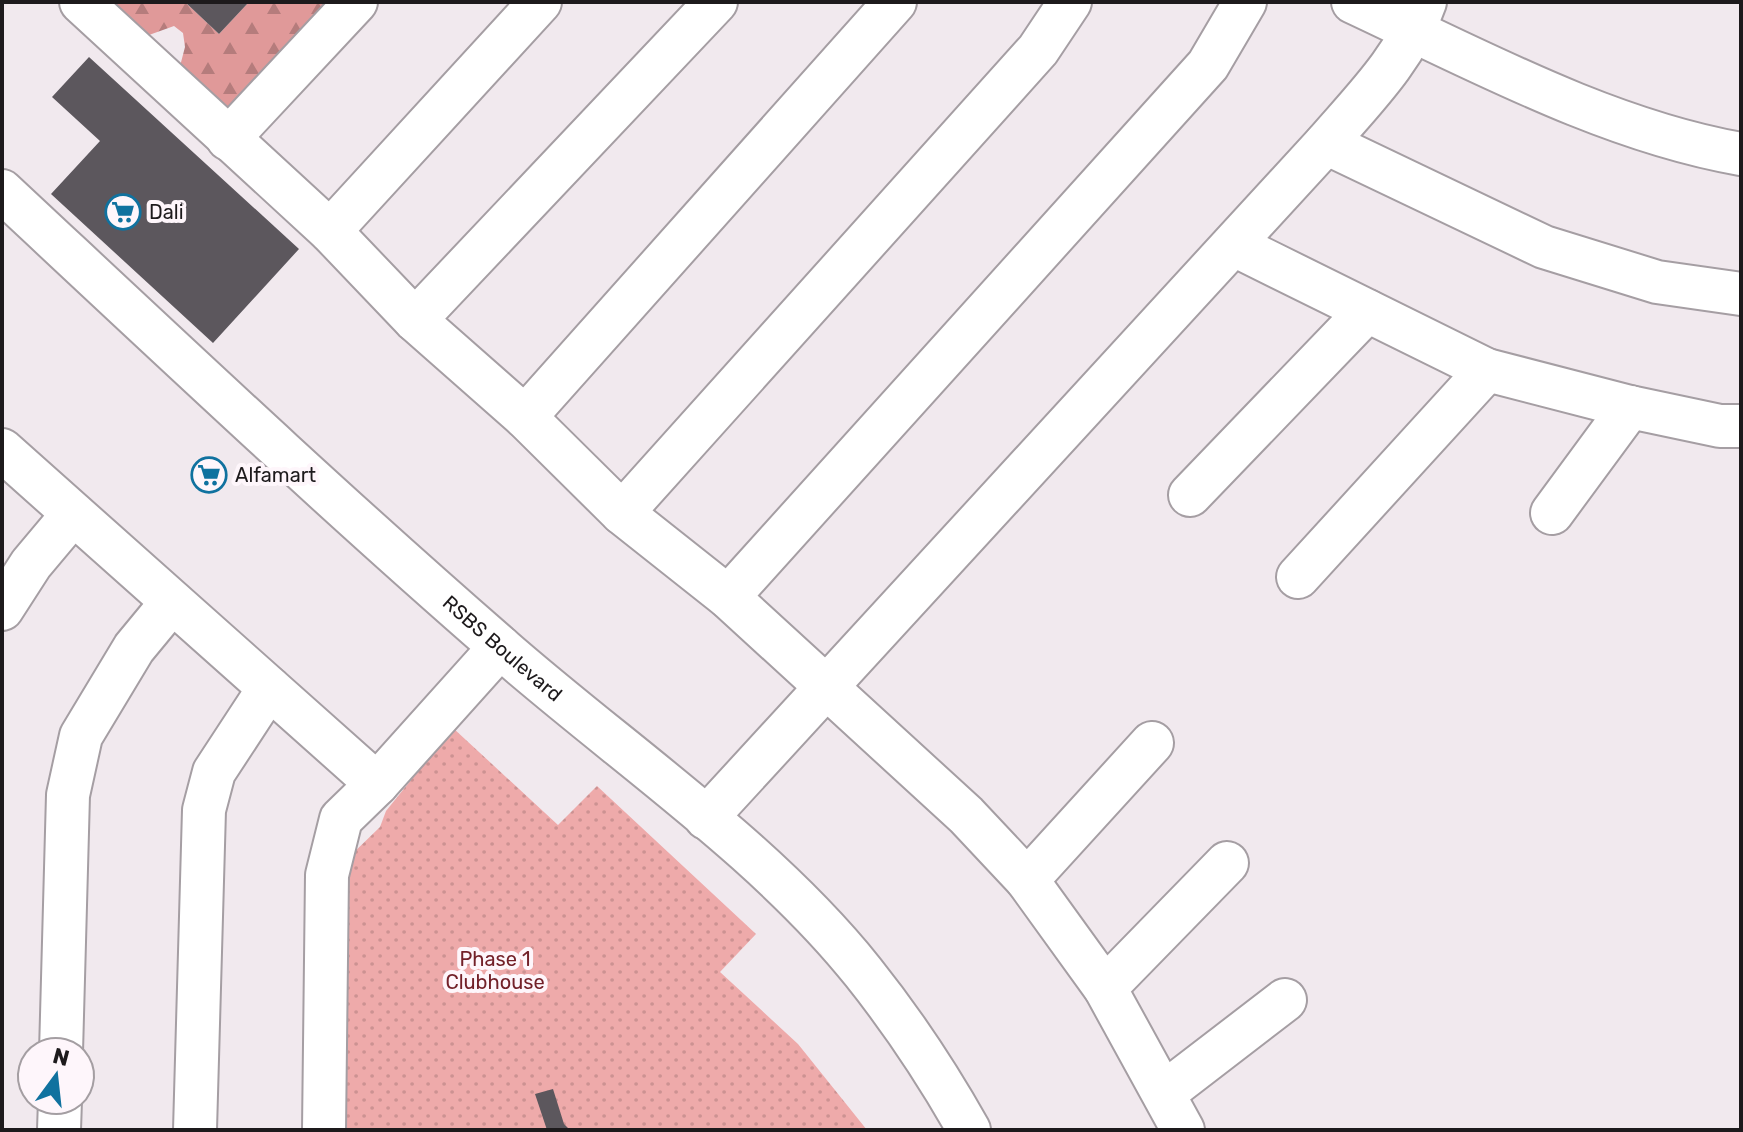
<svg xmlns="http://www.w3.org/2000/svg" width="1743" height="1132" font-family="Rubik,sans-serif">
  <style>
    .forest { fill: url(#forest-firs) }
    .park { fill: url(#park-dots) }
    .building { fill: #5c575d }
    .lines { fill: none; stroke-linecap: round; stroke-linejoin: round }
    .minor-casing { stroke: #a59ea3; stroke-width: 46 }
    .minor { stroke: #fff; stroke-width: 42 }
    .labels { text-anchor: middle; stroke-width: 8; stroke-linejoin: round; paint-order: stroke }
    .poi-label { font-size: 20px; fill: #1d1a1c; stroke: #fef6fb; text-anchor: start }
    .street-label { font-size: 20px; fill: #1d1a1c; stroke: #fef6fb }
    .park-label { font-size: 20px; fill: #732129; stroke: #fef6fb }
  </style>
  <defs>
    <pattern id="forest-firs" width="22" height="20" patternUnits="userSpaceOnUse" patternTransform="scale(2)"><rect width="22" height="20" fill="#e09999"/><path d="M5 1l3.5 6h-7zM16 11l3.5 6h-7z" fill="#b57c7c"/></pattern>
    <pattern id="park-dots" width="8" height="8" patternUnits="userSpaceOnUse" patternTransform="scale(2)"><rect width="8" height="8" fill="#eaa"/><path d="M2 2h.1M6 6h.1" fill="none" stroke="#cc9292" stroke-width="1.8" stroke-linecap="round"/></pattern>
  </defs>
  <rect width="100%" height="100%" fill="#f1e9ee"/>
  <!-- forest -->
  <path class="forest" d="M 110,2 L 185,2 L 219,34 L 249,2 L 327,2 L 229,108 L 179,70 L 185,47 L 183,33 L 174,26 L 149,35 Z"/>
  <!-- park -->
  <path class="park" d="M 453,728 L 558,825 L 597,786 L 756,934 L 720,972 L 798,1044 L 867,1130 L 330,1130 L 348,858 L 380,827 L 386,811 Z"/>
  <!-- building -->
  <path class="building" d="M 185,2 L 249,2 L 219,34 Z
    M 89,57 L 299,249 L 213,343 L 51,194 L 100,141 L 52,97 Z
    M 553,1089 L 564,1124 L 570,1130 L 547,1130 L 535,1094 Z"/>
  <g class="lines">
    <defs>
      <g id="minor">
        <path d="M 81,2 L 330,231 L 415,320 L 525,417 L 622,513 L 728,597 L 966,815 L 1027,880 L 1105,988 L 1183,1130"/>
        <path d="M 1353,2 C 1475,59 1608,131 1741,154"/>
        <path d="M 228,139 L 356,2"/>
        <path d="M 1326,143 L 1544,247 L 1657,282 L 1741,294"/>
        <path id="s1" d="M 2,191 C 166,344 330,499 499,646 C 617,750 765,849 863,972 C 903,1022 938,1075 969,1130"/>
        <path d="M 330,231 L 540,2"/>
        <path d="M 1234,245 L 1487,370 L 1630,407 L 1720,426 L 1741,426"/>
        <path d="M 415,320 L 716,2"/>
        <path d="M 525,417 L 895,2"/>
        <path d="M 2,450 L 377,784"/>
        <path d="M 1190,495 L 1367,311"/>
        <path d="M 622,513 L 1038,50 L 1070,2"/>
        <path d="M 1552,513 L 1630,407"/>
        <path d="M 1298,577 L 1487,370"/>
        <path d="M 728,597 L 1208,65 L 1245,2"/>
        <path d="M 2,609 L 31,564 L 73,514"/>
        <path d="M 706,818 L 1326,143 C 1364,99 1406,58 1425,2"/>
        <path d="M 1027,880 L 1152,743"/>
        <path d="M 1105,988 L 1227,863"/>
        <path d="M 61,1052 L 68,795 L 81,736 L 134,648 L 172,602"/>
        <path d="M 1164,1093 L 1285,1000"/>
        <path d="M 59,1130 L 60,1100"/>
        <path d="M 195,1130 L 204,810 L 214,772 L 269,688"/>
        <path d="M 324,1130 L 327,875 L 341,819 L 377,784 L 500,647"/>
      </g>
    </defs>
    <!-- minor casing -->
    <use href="#minor" class="minor-casing"/>
    <!-- minor -->
    <use href="#minor" class="minor"/>
  </g>
  <!-- icons -->
  <defs>
    <symbol id="supermarket-ring" viewBox="-11 -11 22 22"><circle r="9.5" fill="#fef6fb" stroke="#10729f" stroke-width="1.5"/><path d="M-6-5.5h2.5l.6 2H6L4.5 2H-2.5L-4.4-4H-6ZM-1.5 3.2a1.3 1.3 0 1 0 .1 0ZM3 3.2a1.3 1.3 0 1 0 .1 0Z" fill="#10729f"/></symbol>
  </defs>
  <g fill-rule="evenodd">
    <use href="#supermarket-ring" x="103" y="192" width="40" height="40"/>
    <use href="#supermarket-ring" x="189" y="455" width="40" height="40"/>
  </g>
  <g class="labels">
    <!-- poi labels -->
    <g class="poi-label">
      <text x="149" y="219">Dali</text>
      <text x="235" y="482">Alfamart</text>
    </g>
    <!-- street labels -->
    <g class="street-label">
      <text dy="7" stroke="none"><textPath href="#s1" startOffset="678">RSBS Boulevard</textPath></text>
    </g>
    <!-- park labels -->
    <g class="park-label">
      <text x="495" y="966">Phase 1<tspan x="495" dy="23">Clubhouse</tspan></text>
    </g>
  </g>
  <!-- border -->
  <rect width="1743" height="1132" fill="none" stroke="#1d1a1c" stroke-width="8"/>
  <!-- north arrow -->
  <g transform="translate(56 1076) rotate(15)"><circle r="38" fill="#fef6fb" stroke="#a49ea2" stroke-width="2"/>
  <path d="M0-6L14 30L0 20L-14 30Z" fill="#10729f"/>
  <text y="-12" font-size="22" font-weight="bold" text-anchor="middle" fill="#1d1a1c">N</text>
  </g>
</svg>
